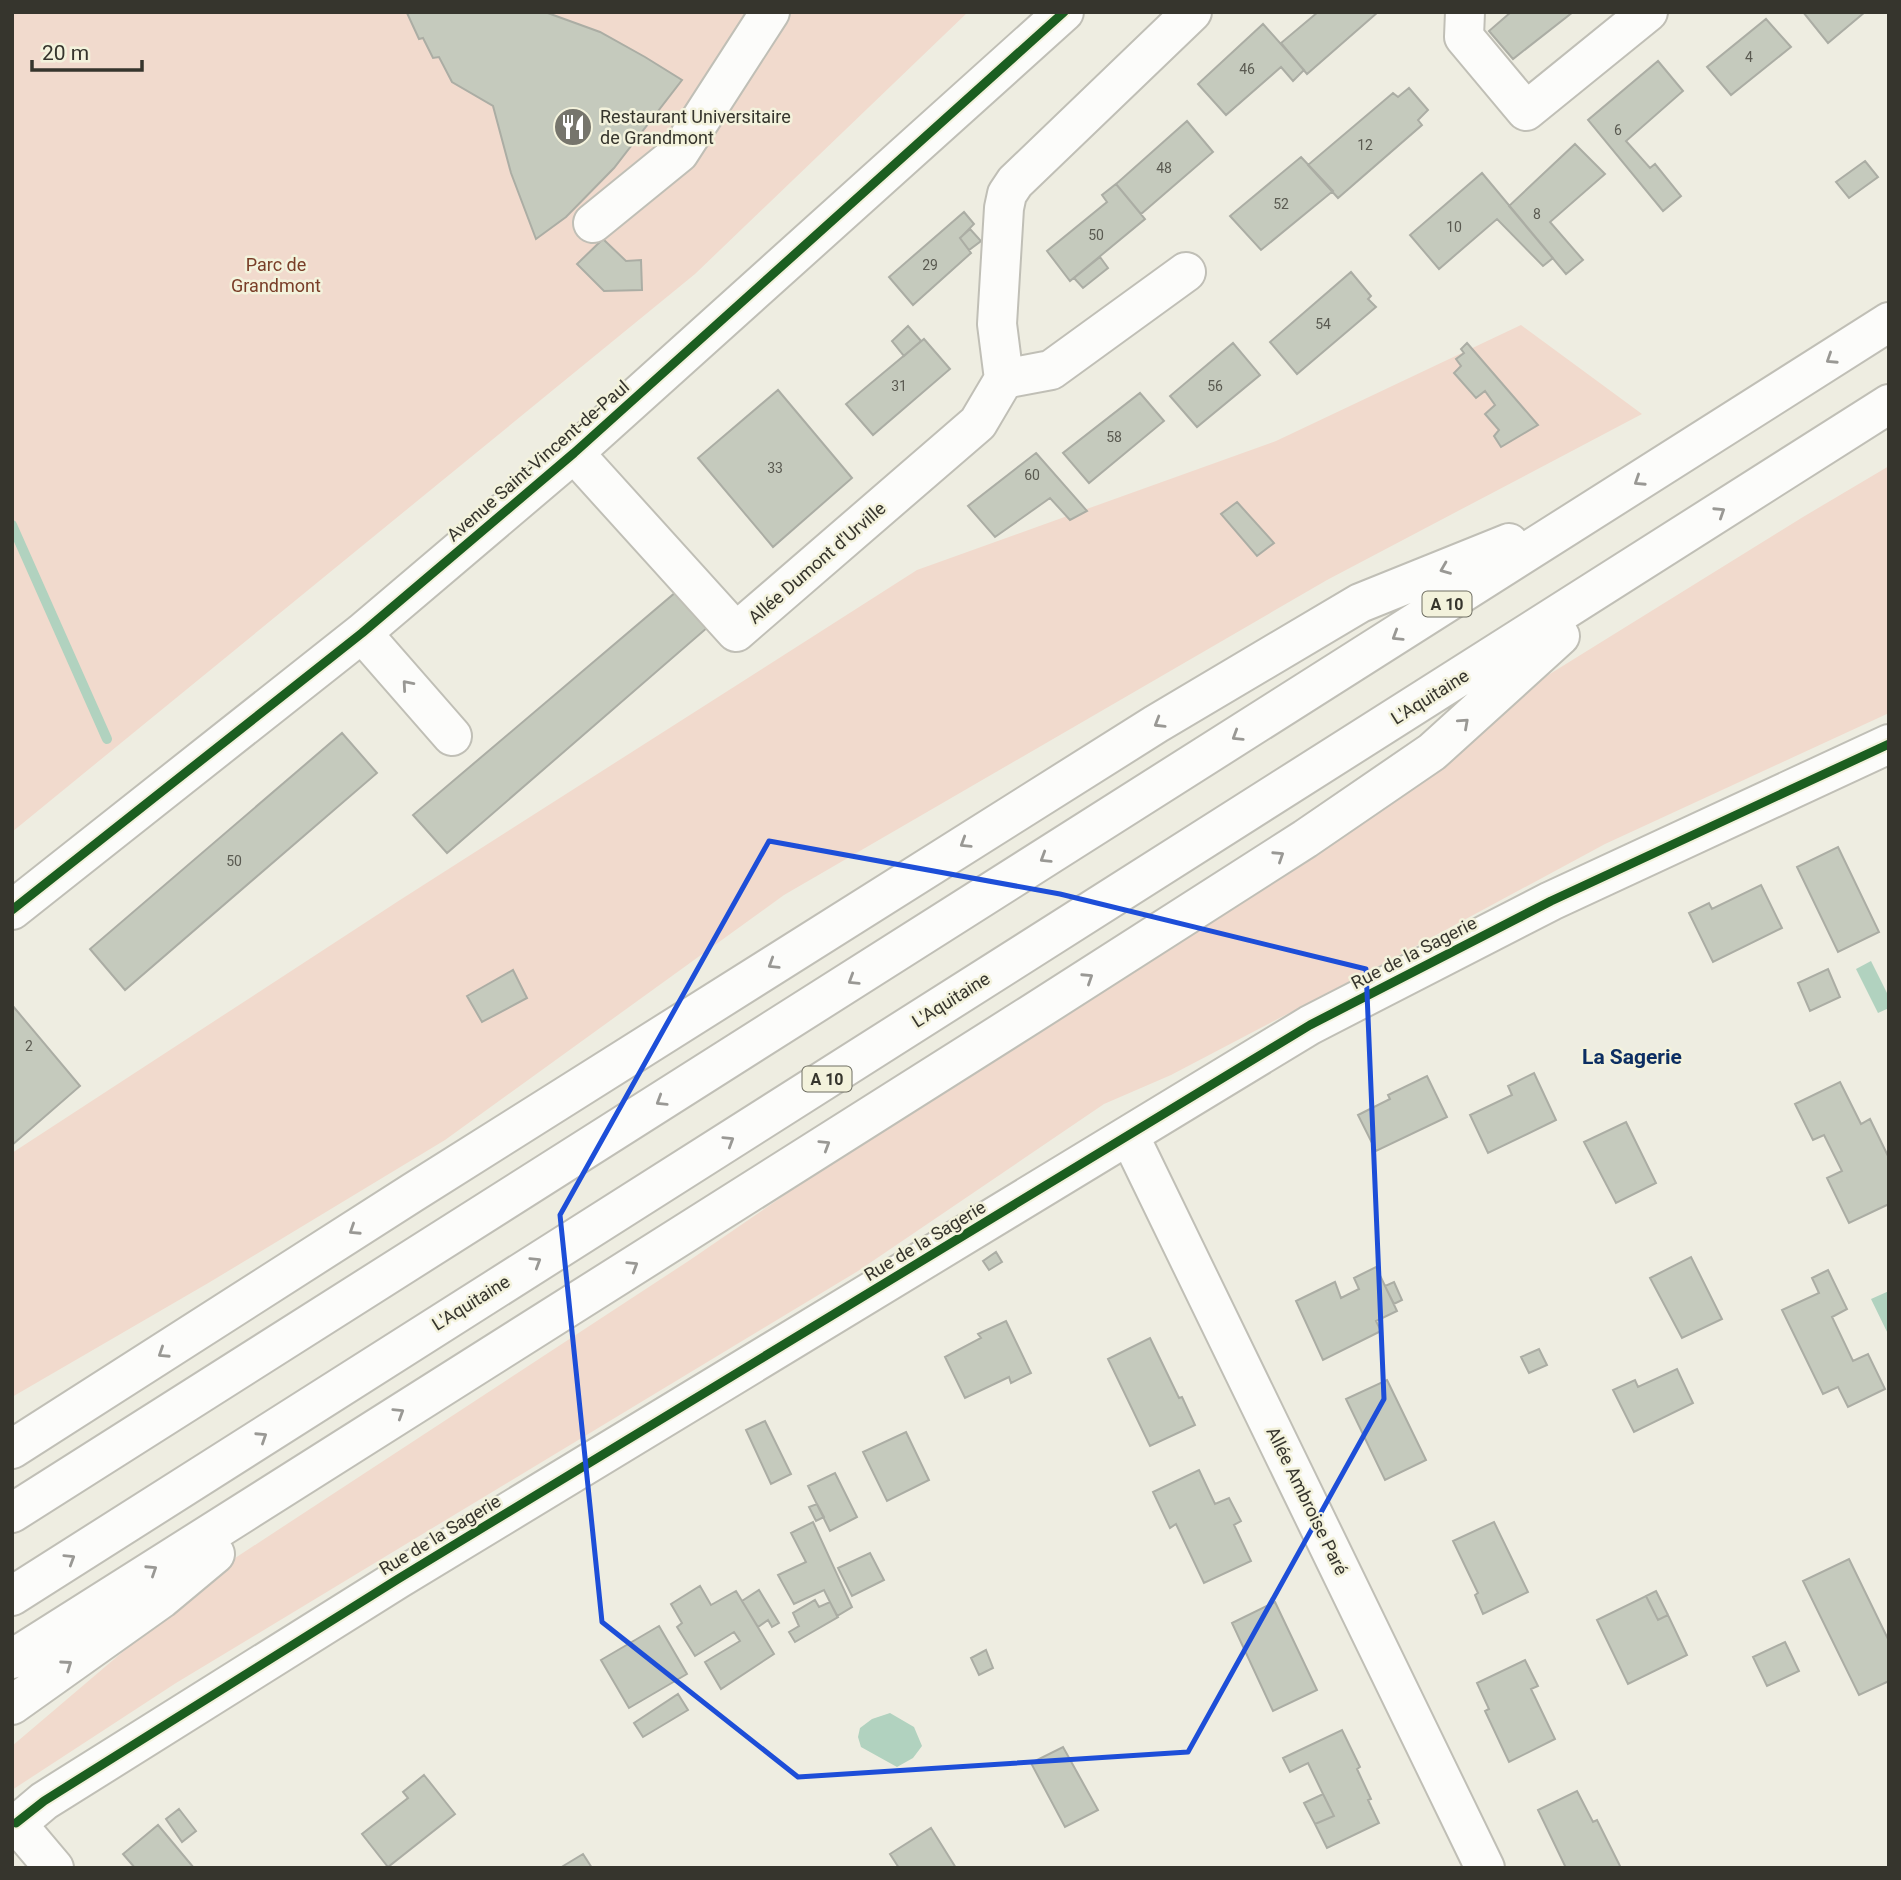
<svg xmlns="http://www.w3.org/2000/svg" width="1901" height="1880" font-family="Roboto,sans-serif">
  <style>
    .green { fill: #f1dacd }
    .water { fill: #b1d2bf }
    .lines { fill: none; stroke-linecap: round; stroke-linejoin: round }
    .stream { stroke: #b1d2bf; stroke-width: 10 }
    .building { fill: #c5cabd; stroke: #abada4; stroke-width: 2 }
    .minor-casing { stroke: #c0bfb6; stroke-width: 42 }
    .highway-casing { stroke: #c0bfb6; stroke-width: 42 }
    .minor { stroke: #fcfcfa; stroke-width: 38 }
    .highway { stroke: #fcfcfa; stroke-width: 38 }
    .cycleway-casing { stroke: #f3f2dc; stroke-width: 13 }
    .cycleway { stroke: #1b5e20; stroke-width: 9 }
    .oneway { stroke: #999894 }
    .marked { fill: none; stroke: #1d4ed8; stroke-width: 5; stroke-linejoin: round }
    .labels { text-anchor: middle; stroke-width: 5; stroke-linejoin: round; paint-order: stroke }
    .number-label { font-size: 14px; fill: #5a5a51 }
    .shield { fill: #f3f2dc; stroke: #6f6e62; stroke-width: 2 }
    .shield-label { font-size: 16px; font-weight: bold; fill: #36352d }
    .poi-label { font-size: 18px; fill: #36352d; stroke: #f3f2dc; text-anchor: start }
    .park-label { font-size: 18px; fill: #793e28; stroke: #f3f2dc }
    .street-label { font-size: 18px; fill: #36352d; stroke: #f3f2dc }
    .quarter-label { font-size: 21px; font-weight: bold; fill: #0c2e62; stroke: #f3f2dc }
  </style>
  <rect width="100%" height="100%" fill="#eeede1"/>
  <!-- green -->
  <path class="green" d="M 12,12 L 968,12 L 695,274 L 12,832 Z
    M 1521,325 L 1642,414 L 1327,580 L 784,895 L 445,1140 L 210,1282 L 12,1397 L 12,1153 L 400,900 L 917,570 L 1276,441 Z
    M 1889,466 L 1889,713 L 1605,844 L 1377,967 L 1171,1075 L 1104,1104 L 858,1271 L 176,1683 L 12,1790 L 12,1746 L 226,1564 L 690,1260 L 1477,719 L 1803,517 Z"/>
  <!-- water -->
  <path class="water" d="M 1871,961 L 1889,997 L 1889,1008 L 1878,1013 L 1856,969 Z
    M 1889,1291 L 1889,1336 L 1871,1299 Z
    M 890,1713 L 914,1727 L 922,1746 L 913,1758 L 897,1767 L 861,1747 L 858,1737 L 860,1728 L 872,1719 Z"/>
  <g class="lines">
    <!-- stream -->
    <path class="stream" d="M 12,525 L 107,739"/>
  </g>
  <!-- building -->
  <path class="building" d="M 545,12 L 600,32 L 645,57 L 682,80 L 614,168 L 566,217 L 536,239 L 511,173 L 493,106 L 452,82 L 439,57 L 433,58 L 423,38 L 419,39 L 407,13 Z
    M 1318,12 L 1378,12 L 1307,74 L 1281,43 Z
    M 1511,12 L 1573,12 L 1513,59 L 1489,31 Z
    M 1803,12 L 1865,12 L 1828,43 Z
    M 1766,19 L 1791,47 L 1731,95 L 1707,67 Z
    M 1263,24 L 1304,70 L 1293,81 L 1281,67 L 1226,115 L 1198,84 Z
    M 1658,61 L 1683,91 L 1626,141 L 1650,168 L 1655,164 L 1681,196 L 1663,211 L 1588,120 Z
    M 1409,88 L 1428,110 L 1418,120 L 1422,125 L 1338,198 L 1308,165 L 1393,93 L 1398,97 Z
    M 1187,121 L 1213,152 L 1141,214 L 1116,184 Z
    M 1575,144 L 1605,174 L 1550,222 L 1583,260 L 1566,274 L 1509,206 Z
    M 1301,157 L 1333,191 L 1261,250 L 1230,216 Z
    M 1865,161 L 1878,177 L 1849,198 L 1836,182 Z
    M 1482,173 L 1553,258 L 1543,266 L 1497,219 L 1439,269 L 1410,235 Z
    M 1116,184 L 1145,219 L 1070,281 L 1047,251 L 1107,202 L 1102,195 Z
    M 964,212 L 974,224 L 960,238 L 971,253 L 913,305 L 889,277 Z
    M 970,229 L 981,241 L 969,250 L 960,238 Z
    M 603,239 L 626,261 L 641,260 L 642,290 L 604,291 L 577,264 Z
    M 1100,257 L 1108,268 L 1083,288 L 1074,278 Z
    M 1351,272 L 1371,296 L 1368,299 L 1376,307 L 1297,374 L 1270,342 Z
    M 908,326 L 921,341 L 904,356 L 892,341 Z
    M 924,339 L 950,369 L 873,435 L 846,404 Z
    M 1233,343 L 1260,375 L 1197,427 L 1170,396 Z
    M 1467,343 L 1538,425 L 1501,447 L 1494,436 L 1499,430 L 1485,414 L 1495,405 L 1485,391 L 1476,398 L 1454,373 L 1461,366 L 1456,359 L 1464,353 L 1461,349 Z
    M 778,390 L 852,478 L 773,547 L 698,458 Z
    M 1140,393 L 1164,421 L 1089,483 L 1063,453 Z
    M 1036,453 L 1087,511 L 1070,520 L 1050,498 L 995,537 L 968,506 Z
    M 1237,502 L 1274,543 L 1257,556 L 1221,514 Z
    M 676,592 L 708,627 L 447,853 L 413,815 Z
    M 342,733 L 377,773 L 125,990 L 90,949 Z
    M 1838,847 L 1879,932 L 1838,952 L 1797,867 Z
    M 1761,885 L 1782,928 L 1713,962 L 1689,913 L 1709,903 L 1712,909 Z
    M 1828,969 L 1840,997 L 1810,1011 L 1798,983 Z
    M 513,970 L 527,998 L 482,1022 L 467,996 Z
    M 12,1005 L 80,1086 L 12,1145 Z
    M 1534,1073 L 1556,1120 L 1488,1153 L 1470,1115 L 1512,1095 L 1508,1086 Z
    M 1427,1076 L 1447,1117 L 1376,1151 L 1358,1115 L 1390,1099 L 1388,1095 Z
    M 1840,1082 L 1861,1124 L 1870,1119 L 1889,1158 L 1889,1204 L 1849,1223 L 1827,1178 L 1842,1171 L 1824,1135 L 1813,1140 L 1795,1104 Z
    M 1626,1122 L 1656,1183 L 1616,1203 L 1584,1142 Z
    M 996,1252 L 1002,1262 L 989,1270 L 983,1261 Z
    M 1691,1257 L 1722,1319 L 1682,1338 L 1650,1278 Z
    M 1376,1267 L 1397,1311 L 1376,1321 L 1381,1331 L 1323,1360 L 1296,1301 L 1335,1282 L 1341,1298 L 1359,1289 L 1354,1278 Z
    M 1828,1270 L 1847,1309 L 1832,1317 L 1853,1361 L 1868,1354 L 1885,1389 L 1848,1407 L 1838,1387 L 1823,1394 L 1782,1310 L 1819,1293 L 1812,1278 Z
    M 1394,1282 L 1402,1300 L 1394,1304 L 1385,1286 Z
    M 1006,1321 L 1031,1373 L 1011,1383 L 1009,1377 L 965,1398 L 945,1357 L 981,1338 L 978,1334 Z
    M 1150,1338 L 1179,1398 L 1182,1397 L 1195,1425 L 1150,1446 L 1108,1359 Z
    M 1539,1349 L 1547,1365 L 1529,1373 L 1521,1357 Z
    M 1677,1369 L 1693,1403 L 1634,1432 L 1613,1390 L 1635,1380 L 1638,1387 Z
    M 1387,1380 L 1426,1460 L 1385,1480 L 1346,1399 Z
    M 765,1421 L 791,1474 L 771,1484 L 746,1430 Z
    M 906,1432 L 929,1480 L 887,1501 L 863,1452 Z
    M 1199,1470 L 1215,1504 L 1229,1498 L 1241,1521 L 1234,1525 L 1251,1561 L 1204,1583 L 1176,1524 L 1170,1528 L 1153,1492 Z
    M 835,1473 L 857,1517 L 830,1531 L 808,1486 Z
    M 817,1504 L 824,1517 L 816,1521 L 809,1507 Z
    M 813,1522 L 852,1607 L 837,1616 L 824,1590 L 794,1604 L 778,1575 L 806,1562 L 791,1533 Z
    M 1494,1522 L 1528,1592 L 1483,1614 L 1475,1595 L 1478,1593 L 1453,1541 Z
    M 870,1553 L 884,1580 L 852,1596 L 838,1568 Z
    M 1849,1559 L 1889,1641 L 1889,1681 L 1859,1695 L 1803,1581 Z
    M 700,1586 L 711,1605 L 736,1591 L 774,1654 L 721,1689 L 705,1662 L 740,1641 L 734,1632 L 695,1656 L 677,1627 L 682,1623 L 671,1604 Z
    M 759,1590 L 779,1623 L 772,1627 L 768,1620 L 758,1627 L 742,1601 Z
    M 1656,1591 L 1668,1615 L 1658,1620 L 1646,1596 Z
    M 1646,1596 L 1658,1620 L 1668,1615 L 1687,1655 L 1628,1684 L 1597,1620 Z
    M 815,1600 L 819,1607 L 830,1602 L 838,1617 L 795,1642 L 789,1632 L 799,1626 L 793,1613 Z
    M 1275,1602 L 1317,1690 L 1273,1711 L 1232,1623 Z
    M 659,1626 L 687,1674 L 629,1708 L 601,1660 Z
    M 1785,1642 L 1799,1671 L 1767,1686 L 1753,1657 Z
    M 986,1650 L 993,1668 L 979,1675 L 971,1658 Z
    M 1525,1660 L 1538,1686 L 1531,1689 L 1555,1739 L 1509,1762 L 1485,1711 L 1489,1709 L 1477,1683 Z
    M 678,1694 L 688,1710 L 643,1737 L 634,1723 Z
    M 1342,1730 L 1360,1767 L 1357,1769 L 1371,1799 L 1368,1800 L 1379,1823 L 1327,1848 L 1315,1824 L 1334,1816 L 1323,1794 L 1308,1763 L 1290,1772 L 1283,1758 Z
    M 1063,1747 L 1098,1810 L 1065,1827 L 1031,1763 Z
    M 424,1775 L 455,1814 L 388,1867 L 362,1834 L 408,1798 L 403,1792 Z
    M 1577,1791 L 1593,1822 L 1597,1820 L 1621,1868 L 1566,1868 L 1538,1810 Z
    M 1323,1794 L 1334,1816 L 1315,1824 L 1304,1803 Z
    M 179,1809 L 196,1831 L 182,1842 L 166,1819 Z
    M 158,1825 L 194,1868 L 135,1868 L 123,1854 Z
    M 931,1828 L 956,1868 L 899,1868 L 890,1854 Z
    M 583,1854 L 592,1868 L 560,1868 Z"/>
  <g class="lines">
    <defs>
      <path id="minor" d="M 1465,12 L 1464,37 L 1526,111 L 1648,12
        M 593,223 L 679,153 L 770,12
        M 1004,379 L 997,324 L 1004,208 L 1007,194 L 1015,182 L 1192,12
        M 574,453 L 736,632 L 978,423 L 1004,379 L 1051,370 L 1186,272
        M 362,633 L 452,736
        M 12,910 L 362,633 L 574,453 L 1064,12
        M 1129,1135 L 1485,1868
        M 16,1823 L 54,1868
        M 12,1828 L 44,1801 L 398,1579 L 1310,1025 L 1551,901 L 1889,744"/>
      <path id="highway" d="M 12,1449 L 412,1193 L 1156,724 L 1360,603 L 1509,543
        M 12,1513 L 1889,322
        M 12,1596 L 1889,404
        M 12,1659 L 1030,1015 L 1305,839 L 1432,752 L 1560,636
        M 12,1705 L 161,1599 L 215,1554"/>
    </defs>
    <!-- minor casing -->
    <use href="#minor" class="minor-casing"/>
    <!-- highway casing -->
    <use href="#highway" class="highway-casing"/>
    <!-- minor -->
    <use href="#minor" class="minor"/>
    <!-- highway -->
    <use href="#highway" class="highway"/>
    <defs>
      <path id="cycleway" d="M 12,910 L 362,633 L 574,453 L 1064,12
        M 16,1823 L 44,1801 L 398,1579 L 1310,1025 L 1551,901 L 1889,744"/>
    </defs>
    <!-- cycleway casing -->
    <use href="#cycleway" class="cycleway-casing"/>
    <!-- cycleway -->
    <use href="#cycleway" class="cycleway"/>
  </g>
  <!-- one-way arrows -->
  <defs><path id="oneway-chevron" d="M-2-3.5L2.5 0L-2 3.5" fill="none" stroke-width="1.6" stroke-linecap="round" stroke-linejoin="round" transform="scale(1.75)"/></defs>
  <g class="oneway">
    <use href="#oneway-chevron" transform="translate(1831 359) rotate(147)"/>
    <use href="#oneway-chevron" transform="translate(1639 481) rotate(147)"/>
    <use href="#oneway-chevron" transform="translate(1720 512) rotate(-33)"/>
    <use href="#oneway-chevron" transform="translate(1445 569) rotate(158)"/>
    <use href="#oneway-chevron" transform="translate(1397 636) rotate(148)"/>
    <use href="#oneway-chevron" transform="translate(407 685) rotate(-131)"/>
    <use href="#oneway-chevron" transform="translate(1159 723) rotate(149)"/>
    <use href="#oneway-chevron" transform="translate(1464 723) rotate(-42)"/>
    <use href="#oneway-chevron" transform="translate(1237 736) rotate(148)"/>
    <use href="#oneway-chevron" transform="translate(965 843) rotate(148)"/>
    <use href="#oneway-chevron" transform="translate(1279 856) rotate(-33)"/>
    <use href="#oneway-chevron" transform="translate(1045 858) rotate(148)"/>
    <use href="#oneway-chevron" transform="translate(773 964) rotate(148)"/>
    <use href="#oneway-chevron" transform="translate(1088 978) rotate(-33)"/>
    <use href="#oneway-chevron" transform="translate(853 980) rotate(148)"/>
    <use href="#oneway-chevron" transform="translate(661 1101) rotate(148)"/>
    <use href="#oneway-chevron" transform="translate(729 1141) rotate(-32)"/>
    <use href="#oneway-chevron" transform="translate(825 1145) rotate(-32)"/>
    <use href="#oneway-chevron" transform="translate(354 1230) rotate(147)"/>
    <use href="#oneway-chevron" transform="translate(536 1262) rotate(-32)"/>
    <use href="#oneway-chevron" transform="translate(633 1266) rotate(-32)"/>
    <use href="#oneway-chevron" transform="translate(163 1353) rotate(147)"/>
    <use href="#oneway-chevron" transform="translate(399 1413) rotate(-32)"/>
    <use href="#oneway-chevron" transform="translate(262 1437) rotate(-33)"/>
    <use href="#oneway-chevron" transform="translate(70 1559) rotate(-32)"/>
    <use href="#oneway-chevron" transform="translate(152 1570) rotate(-33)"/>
    <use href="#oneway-chevron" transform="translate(67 1665) rotate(-35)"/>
  </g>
  <!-- marked area -->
  <path class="marked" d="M 769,841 L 1060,894 L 1366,969 L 1384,1399 L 1188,1752 L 798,1777 L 602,1622 L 560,1215 Z"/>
  <!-- icons -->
  <defs>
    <symbol id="restaurant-disc" viewBox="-11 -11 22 22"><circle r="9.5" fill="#76756c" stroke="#f3f2dc"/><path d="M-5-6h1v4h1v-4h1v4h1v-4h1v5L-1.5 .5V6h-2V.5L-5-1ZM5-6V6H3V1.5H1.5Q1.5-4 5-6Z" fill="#fff"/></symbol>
  </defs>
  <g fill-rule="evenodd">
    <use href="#restaurant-disc" x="551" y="105" width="44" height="44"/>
  </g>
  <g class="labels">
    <!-- number labels -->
    <g class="number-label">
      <text x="1749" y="62">4</text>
      <text x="1247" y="74">46</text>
      <text x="1618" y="135">6</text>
      <text x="1365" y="150">12</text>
      <text x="1164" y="173">48</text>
      <text x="1281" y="209">52</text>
      <text x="1537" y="219">8</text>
      <text x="1454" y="232">10</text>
      <text x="1096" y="240">50</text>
      <text x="930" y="270">29</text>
      <text x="1323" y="329">54</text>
      <text x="899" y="391">31</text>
      <text x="1215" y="391">56</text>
      <text x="1114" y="442">58</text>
      <text x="775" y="473">33</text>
      <text x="1032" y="480">60</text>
      <text x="234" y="866">50</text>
      <text x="29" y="1051">2</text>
    </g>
    <!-- shield labels -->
    <g class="shield">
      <rect x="1422.5" y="591.5" width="49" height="25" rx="5"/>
      <rect x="802.5" y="1066.5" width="49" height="25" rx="5"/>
    </g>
    <g class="shield-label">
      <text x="1447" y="610">A 10</text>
      <text x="827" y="1085">A 10</text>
    </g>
    <!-- poi labels -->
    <g class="poi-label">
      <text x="600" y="123">Restaurant Universitaire<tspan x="600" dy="21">de Grandmont</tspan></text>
    </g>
    <!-- park labels -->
    <g class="park-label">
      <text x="276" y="271">Parc de<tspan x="276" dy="21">Grandmont</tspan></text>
    </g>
    <!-- street labels -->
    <g class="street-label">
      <text transform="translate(538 461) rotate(-41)" y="6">Avenue Saint-Vincent-de-Paul</text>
      <text transform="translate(817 563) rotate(-41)" y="6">Allée Dumont d'Urville</text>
      <text transform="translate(1430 697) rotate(-32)" y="6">L'Aquitaine</text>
      <text transform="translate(1414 953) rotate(-27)" y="6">Rue de la Sagerie</text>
      <text transform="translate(951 1000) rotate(-32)" y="6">L'Aquitaine</text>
      <text transform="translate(925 1241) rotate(-31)" y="6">Rue de la Sagerie</text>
      <text transform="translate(471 1303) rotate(-32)" y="6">L'Aquitaine</text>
      <text transform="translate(1307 1501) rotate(64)" y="6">Allée Ambroise Paré</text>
      <text transform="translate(440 1535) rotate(-31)" y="6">Rue de la Sagerie</text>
    </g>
    <!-- quarter labels -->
    <g class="quarter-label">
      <text x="1632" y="1064">La Sagerie</text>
    </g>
  </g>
  <!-- border -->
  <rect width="1901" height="1880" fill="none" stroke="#36352d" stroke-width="28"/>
  <!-- scale -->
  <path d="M32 60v10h110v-10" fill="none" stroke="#36352d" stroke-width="3.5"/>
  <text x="42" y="60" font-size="21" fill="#36352d" stroke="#f3f2dc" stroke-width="5" paint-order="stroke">20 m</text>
</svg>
